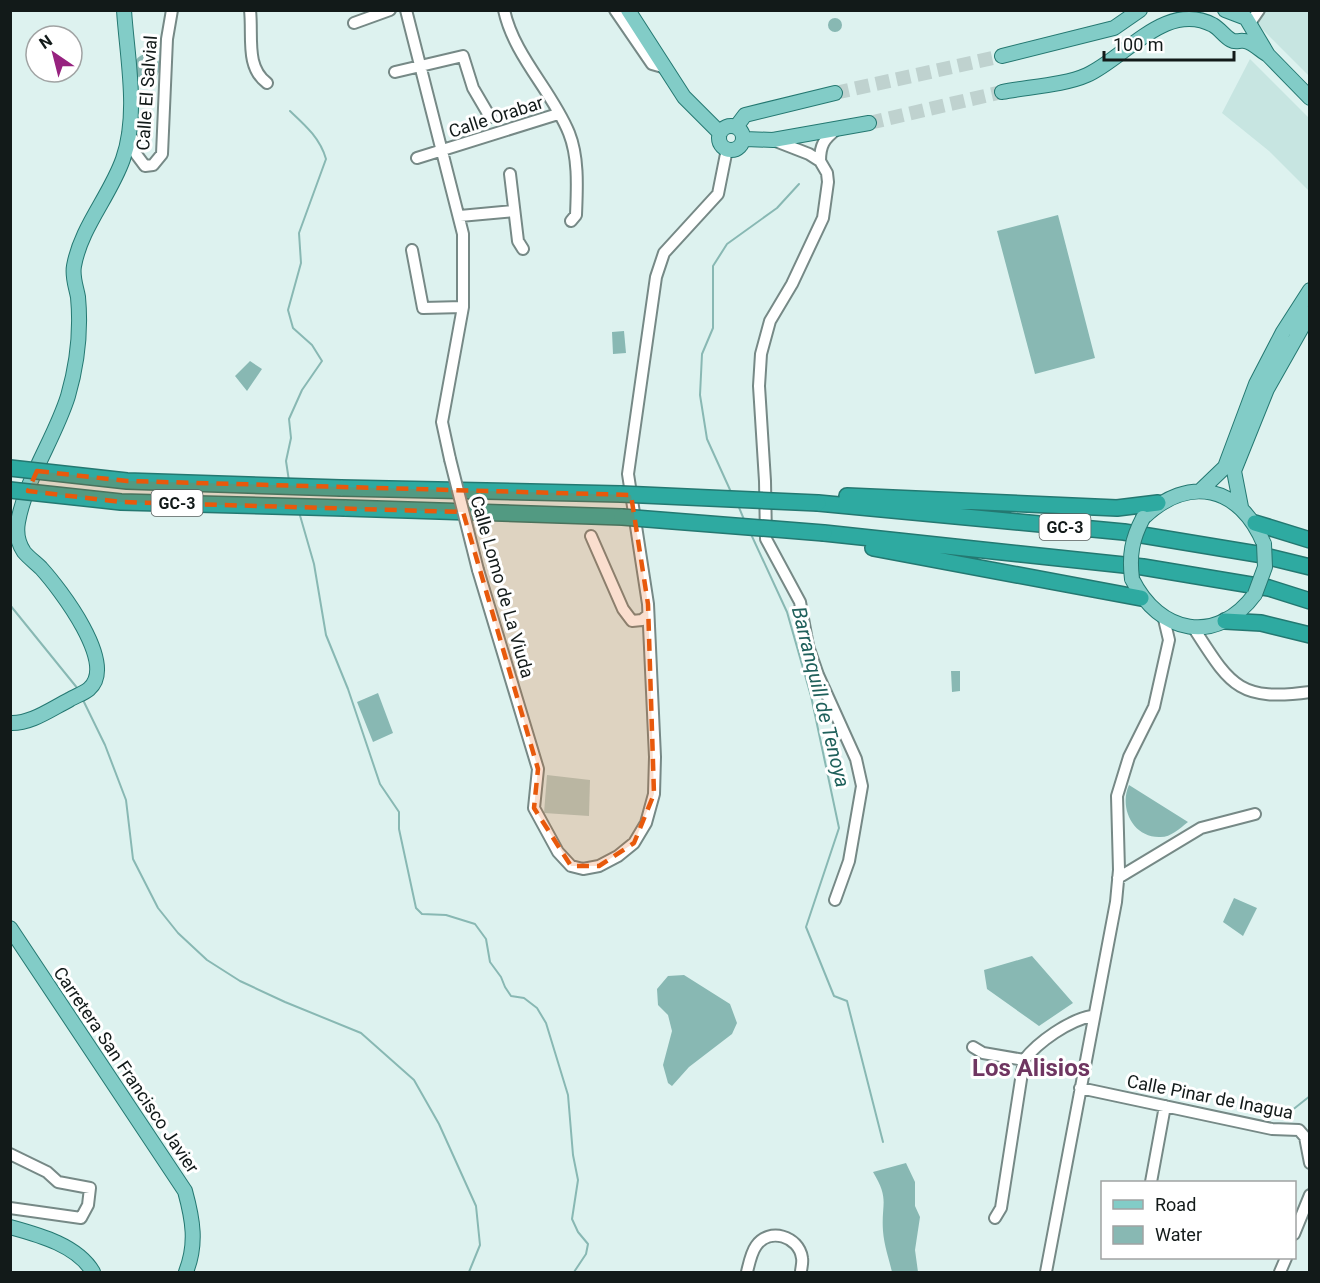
<svg xmlns="http://www.w3.org/2000/svg" width="1320" height="1283" font-family="Roboto,sans-serif">
  <style>
    .built { fill: #c7e5e1 }
    .green { fill: #b0cdc9 }
    .water { fill: #88b8b3 }
    .lines { fill: none; stroke-linecap: round; stroke-linejoin: round }
    .stream { stroke: #88b8b3; stroke-width: 2 }
    .major-tunnel { stroke: #bfd2cf; stroke-width: 14; stroke-dasharray: 14 7; stroke-linecap: butt }
    .minor-casing { stroke: #768986; stroke-width: 14 }
    .major-casing { stroke: #247871; stroke-width: 16 }
    .highway-casing { stroke: #247871; stroke-width: 18 }
    .minor { stroke: #fff; stroke-width: 10 }
    .major { stroke: #82ccc7; stroke-width: 14 }
    .highway { stroke: #2eaaa1; stroke-width: 15 }
    .minor-bridge-casing { stroke: #768986; stroke-width: 14; stroke-linecap: butt }
    .major-bridge-casing { stroke: #247871; stroke-width: 16; stroke-linecap: butt }
    .highway-bridge-casing { stroke: #247871; stroke-width: 18; stroke-linecap: butt }
    .minor-bridge { stroke: #fff; stroke-width: 10 }
    .major-bridge { stroke: #82ccc7; stroke-width: 14 }
    .highway-bridge { stroke: #2eaaa1; stroke-width: 15 }
    .marked { fill: #e8590c; fill-opacity: 0.2; stroke: #e8590c; stroke-width: 4.5; stroke-dasharray: 12 8; stroke-linejoin: round }
    .labels { text-anchor: middle; stroke-width: 6; stroke-linejoin: round; paint-order: stroke }
    .shield { fill: #fff; stroke: #595f5e; stroke-width: 1.5 }
    .shield-label { font-size: 16px; font-weight: bold; fill: #121a19 }
    .street-label { font-size: 18px; fill: #121a19; stroke: #fff }
    .water-label { font-size: 20px; font-style: italic; fill: #1f605b; stroke: #fff }
    .district-label { font-size: 24px; font-weight: bold; fill: #6f3661; stroke: #fff }
  </style>
  <rect width="100%" height="100%" fill="#ddf2ef"/>
  <!-- built -->
  <path class="built" d="M 1244,11 L 1309,11 L 1309,76 Z
    M 1250,59 L 1309,118 L 1309,191 L 1269,151 L 1222,113 Z"/>
  <!-- green -->
  <path class="green" d="M 547,775 L 590,780 L 589,816 L 544,813 Z"/>
  <!-- water -->
  <path class="water" d="M828 25a7 7 0 1 1 14 0a7 7 0 1 1-14 0Z
    M134 67a13 13 0 1 1 26 0a13 13 0 1 1-26 0Z
    M 1058,215 L 1095,358 L 1035,374 L 997,231 Z
    M 624,331 L 626,353 L 613,354 L 612,332 Z
    M 250,361 L 262,369 L 247,391 L 235,376 Z
    M 951,671 L 960,671 L 960,691 L 952,692 Z
    M 378,693 L 393,733 L 373,742 L 357,702 Z
    M 1129,785 L 1188,822 C 1179,829 1170,838 1159,837 C 1132,837 1119,807 1129,785 Z
    M 1234,898 L 1257,908 L 1243,936 L 1223,922 Z
    M 1032,956 L 1073,1003 L 1039,1026 L 987,989 L 984,970 Z
    M 684,975 L 730,1004 L 737,1023 L 732,1034 L 689,1067 L 672,1086 L 668,1083 L 663,1065 L 672,1031 L 668,1015 L 658,1005 L 657,989 L 668,976 Z
    M 906,1163 L 915,1182 L 915,1206 L 920,1217 L 915,1250 L 918,1272 L 892,1272 C 889,1259 884,1245 883,1231 C 881,1203 890,1200 873,1172 Z"/>
  <g class="lines">
    <!-- stream -->
    <path class="stream" d="M 289,481 L 286,461 L 291,438 L 289,419 L 302,390 L 322,361 L 312,345 L 293,328 L 288,310 L 301,263 L 299,233 L 326,159 C 320,138 305,125 290,111
      M 731,492 L 707,439 L 700,395 L 702,354 L 713,328 L 713,266 L 727,244 L 777,208 L 799,184
      M 738,505 L 745,522
      M 299,512 L 314,564 L 326,635 L 348,689 L 380,784 L 399,812 L 399,829 L 416,908 L 422,914 L 446,915 L 475,924 L 486,939 L 490,962 L 501,977 L 505,987 L 511,996 L 524,998 L 537,1008 L 546,1023 L 568,1095 L 573,1155 L 578,1180 L 572,1219 L 578,1232 L 588,1244 L 586,1254 L 574,1272
      M 750,532 L 787,612 L 811,696 L 839,828 L 806,927 L 834,996 L 847,1001 L 883,1142
      M 10,605 L 78,689
      M 83,700 L 105,745 L 126,800 L 133,859 L 158,908 L 178,933 L 207,960 L 240,981 L 285,1002 L 361,1033 L 414,1080 L 439,1124 L 476,1206 L 480,1245 L 469,1272
      M 1286,1115 L 1310,1096"/>
    <!-- major-tunnel -->
    <path class="major-tunnel" d="M 835,93 L 1002,56
      M 869,123 L 1002,92"/>
    <defs>
      <path id="minor" d="M 250,10 C 253,36 245,67 267,83
        M 406,10 L 463,234 L 463,307 L 442,422 L 450,459
        M 504,10 C 514,56 552,91 569,133 C 579,158 577,189 576,215 L 571,221
        M 615,10 L 652,64 L 666,68
        M 354,23 L 390,10
        M 1250,23 L 1259,10
        M 395,72 L 463,56 L 473,88 L 490,117
        M 128,134 L 134,140 L 136,154 L 145,166 L 153,165 L 162,154 L 167,39 L 172,10
        M 773,140 L 809,154 L 820,161 C 820,145 824,139 837,129
        M 417,158 L 558,114
        M 820,161 L 827,173 L 828,182 L 823,218 L 792,284 L 770,321 L 761,354 L 759,386 L 765,481 L 766,539 L 800,602 L 808,646 L 818,675 L 856,759 L 862,786 L 849,861 L 835,900
        M 510,174 L 518,241 L 523,249
        M 460,216 L 514,211
        M 412,250 L 423,308 L 463,307
        M 591,536 L 623,609 L 632,621 L 642,620 L 647,616
        M 478,570 L 538,769 L 534,808 L 558,852 L 571,866 L 583,869 L 599,866 L 618,856 L 634,843 L 646,823 L 654,794 L 655,757 L 648,604 L 628,474 L 656,277 L 664,253 L 718,194 L 727,149
        M 1193,627 C 1230,684 1237,702 1310,692
        M 1118,878 L 1201,828 L 1255,814
        M 973,1047 L 983,1053 L 1024,1060
        M 1080,1088 L 1272,1129 L 1299,1130 L 1305,1137 L 1310,1163
        M 10,1154 L 47,1172 L 58,1182 L 90,1188 L 88,1205 L 81,1218 L 10,1208
        M 1151,1182 L 1165,1106
        M 995,1218 L 1001,1208 L 1024,1060 C 1038,1042 1069,1020 1092,1016
        M 1294,1234 L 1310,1195
        M 747,1272 C 749,1264 751,1253 756,1246 C 769,1227 799,1236 802,1258 C 803,1263 801,1268 801,1272
        M 1046,1272 L 1116,902 L 1119,870 L 1117,796 L 1129,757 L 1154,707 L 1169,640 L 1164,619
        M 1280,1272 L 1286,1258"/>
      <path id="major" d="M 628,10 L 684,97 L 720,133
        M 1225,10 L 1246,18 L 1268,55 L 1310,98
        M 1002,56 L 1114,28 L 1140,10
        M 1002,92 C 1027,87 1065,85 1087,75 C 1125,58 1166,0 1213,25 C 1220,29 1224,36 1231,40 C 1236,43 1239,40 1244,41 C 1251,41 1261,51 1268,55
        M719 138a12 12 0 1 1 24 0a12 12 0 1 1-24 0Z
        M 736,127 L 745,115 L 835,93
        M 745,139 L 773,140 L 869,123
        M 1200,491 L 1225,467 L 1256,384 L 1283,332 L 1310,290
        M 1241,507 L 1234,471 L 1267,389 L 1310,313
        M 1143,518 C 1189,474 1240,486 1264,544
        M 1132,579 C 1159,634 1217,646 1255,594
        M 10,723 C 31,724 51,709 69,700 C 75,696 83,694 89,689 C 118,664 60,589 41,568 C 36,563 29,558 24,552 C 18,543 16,533 18,522 C 26,478 55,438 68,396 C 77,365 81,329 78,297 C 76,286 72,277 74,266 C 81,227 110,196 123,159 C 139,114 127,57 124,10
        M 10,928 L 185,1191 C 193,1220 197,1244 186,1272
        M 10,1227 C 39,1235 77,1245 93,1272"/>
      <path id="highway" d="M 341,488 L 621,494
        M 847,496 L 1117,508 L 1158,503
        M 818,503 L 1124,532 L 1257,554 L 1310,567
        M 345,508 L 622,517
        M 1255,523 L 1310,540
        M 824,533 L 1143,567 L 1269,588 L 1310,601
        M 873,548 L 1141,598
        M 1225,621 L 1261,623 L 1310,635"/>
    </defs>
    <!-- minor casing -->
    <use href="#minor" class="minor-casing"/>
    <!-- major casing -->
    <use href="#major" class="major-casing"/>
    <!-- highway casing -->
    <use href="#highway" class="highway-casing"/>
    <!-- minor -->
    <use href="#minor" class="minor"/>
    <!-- major -->
    <use href="#major" class="major"/>
    <!-- highway -->
    <use href="#highway" class="highway"/>
    <defs>
      <path id="minor-bridge" d="M 450,459 L 478,570"/>
      <path id="major-bridge" d="M 1132,579 C 1129,555 1132,539 1143,518
        M 1255,594 L 1265,567 L 1264,544"/>
      <path id="highway-bridge" d="M 10,468 L 127,481 L 341,488
        M 10,490 L 121,502 L 345,508
        M 621,494 L 818,503
        M 622,517 L 824,533"/>
    </defs>
    <!-- minor-bridge casing -->
    <use href="#minor-bridge" class="minor-bridge-casing"/>
    <!-- major-bridge casing -->
    <use href="#major-bridge" class="major-bridge-casing"/>
    <!-- highway-bridge casing -->
    <use href="#highway-bridge" class="highway-bridge-casing"/>
    <!-- minor-bridge -->
    <use href="#minor-bridge" class="minor-bridge"/>
    <!-- major-bridge -->
    <use href="#major-bridge" class="major-bridge"/>
    <!-- highway-bridge -->
    <use href="#highway-bridge" class="highway-bridge"/>
  </g>
  <!-- marked area -->
  <path class="marked" d="M 37,471 L 127,481 L 631,495 L 648,604 L 654,794 L 634,843 L 599,866 L 571,866 L 534,808 L 538,769 L 463,512 L 121,502 L 28,491 Z"/>
  <g class="labels">
    <!-- shield labels -->
    <g class="shield">
      <rect x="151.5" y="490" width="51" height="26" rx="4.5"/>
      <rect x="1039.5" y="514" width="51" height="26" rx="4.5"/>
    </g>
    <g class="shield-label">
      <text x="177" y="509">GC-3</text>
      <text x="1065" y="533">GC-3</text>
    </g>
    <!-- street labels -->
    <g class="street-label">
      <text transform="translate(147 93) rotate(-86)" y="6">Calle El Salvial</text>
      <text transform="translate(496 117) rotate(-18)" y="6">Calle Orabar</text>
      <text transform="translate(502 587) rotate(74)" y="6">Calle Lomo de La Viuda</text>
      <text transform="translate(126 1070) rotate(56)" y="6">Carretera San Francisco Javier</text>
      <text transform="translate(1210 1097) rotate(11)" y="6">Calle Pinar de Inagua</text>
    </g>
    <!-- water labels -->
    <g class="water-label">
      <text transform="translate(821 697) rotate(76)" y="7">Barranquill de Tenoya</text>
    </g>
    <!-- district labels -->
    <g class="district-label">
      <text x="1031" y="1076">Los Alisios</text>
    </g>
  </g>
  <!-- border -->
  <rect width="1320" height="1283" fill="none" stroke="#121a19" stroke-width="24"/>
  <!-- legend -->
  <rect x="1101" y="1181" width="195" height="78" fill="#ffffff" stroke="#a0a3a3" stroke-width="1.5"/>
  <rect x="1113" y="1200" width="30" height="9" fill="#82ccc7" stroke="#a0a3a3" stroke-width="1.5"/>
  <text x="1155" y="1211" font-size="18" fill="#121a19">Road</text>
  <rect x="1113" y="1226" width="30" height="18" fill="#88b8b3" stroke="#a0a3a3" stroke-width="1.5"/>
  <text x="1155" y="1241" font-size="18" fill="#121a19">Water</text>
  <!-- north arrow -->
  <g transform="translate(54 54) rotate(325)"><circle r="28" fill="#ffffff" stroke="#a0a3a3" stroke-width="1.5"/>
  <path d="M0-4.5L10 22L0 15L-10 22Z" fill="#97227f"/>
  <text y="-9" font-size="16" font-weight="bold" text-anchor="middle" fill="#121a19">N</text>
  </g>
  <!-- scale -->
  <path d="M1104 51v9h130v-9" fill="none" stroke="#121a19" stroke-width="3"/>
  <text x="1113" y="51" font-size="18" fill="#121a19" stroke="#ffffff" stroke-width="4.5" paint-order="stroke">100 m</text>
</svg>
